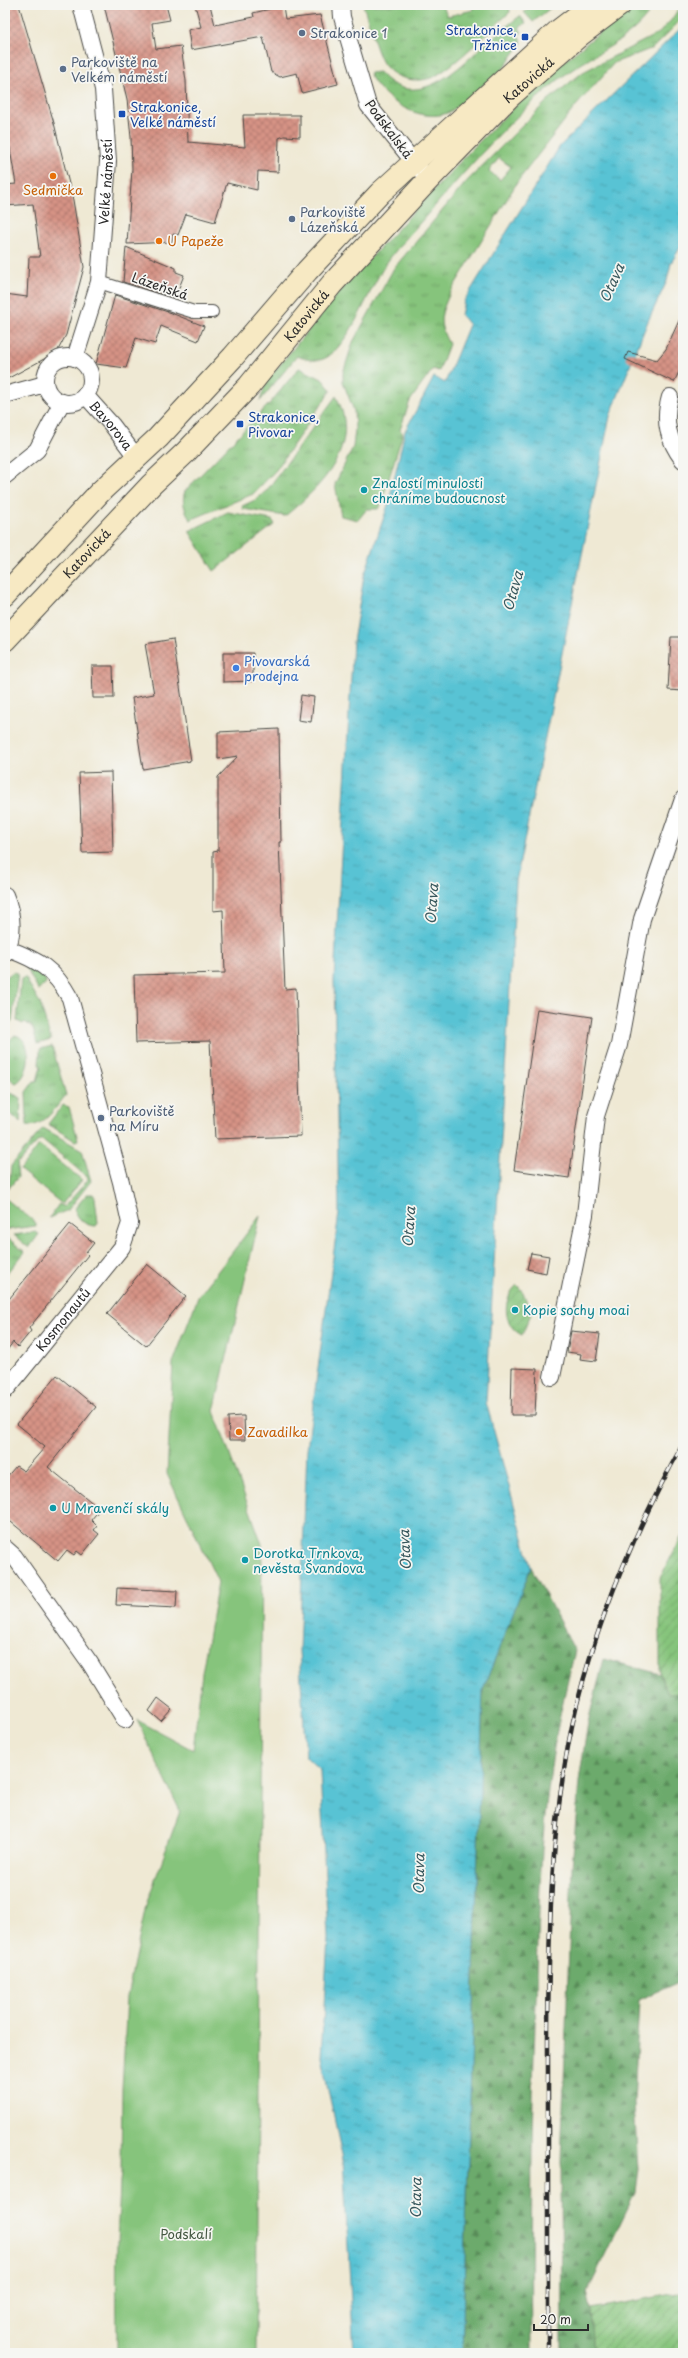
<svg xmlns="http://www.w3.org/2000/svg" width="688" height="2358" font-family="'Playpen Sans',sans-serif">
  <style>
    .grass { fill: url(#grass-tufts); stroke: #587854; fill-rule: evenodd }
    .forest { fill: url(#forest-firs); stroke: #4c6a4c }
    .park { fill: #86c47c; stroke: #587854 }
    .garden { fill: url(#garden-furrows); stroke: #587854 }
    .water { fill: url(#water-ripples); stroke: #427780 }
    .building { fill: url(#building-cross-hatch) }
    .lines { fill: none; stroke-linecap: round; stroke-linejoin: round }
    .pedestrian-casing { stroke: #484844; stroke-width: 14 }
    .minor-casing { stroke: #484844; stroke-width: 18 }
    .secondary-casing { stroke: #484844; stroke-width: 24 }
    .pedestrian { stroke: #fff; stroke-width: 12 }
    .minor { stroke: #fff; stroke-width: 16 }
    .secondary { stroke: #f7e9c3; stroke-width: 22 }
    .rail-casing { stroke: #2b2b2b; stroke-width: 4.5 }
    .rail { stroke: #f6f6f2; stroke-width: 3; stroke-dasharray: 9; stroke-linecap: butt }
    .service-dot { fill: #5c6f8a; stroke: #f6f6f2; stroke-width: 1.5 }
    .transit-dot { fill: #1a4fb4; stroke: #f6f6f2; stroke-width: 1.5 }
    .food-dot { fill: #e8710a; stroke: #f6f6f2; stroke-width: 1.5 }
    .culture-dot { fill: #0f9aa8; stroke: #f6f6f2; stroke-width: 1.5 }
    .shop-dot { fill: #3f7fe0; stroke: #f6f6f2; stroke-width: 1.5 }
    .labels { text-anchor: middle; stroke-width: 3.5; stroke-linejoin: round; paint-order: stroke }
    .transit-label { font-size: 13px; fill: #164399; stroke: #f6f6f2; text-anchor: start }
    .service-label { font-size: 13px; fill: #4e5e75; stroke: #f6f6f2; text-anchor: start }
    .street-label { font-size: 13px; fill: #2b2b2b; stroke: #f6f6f2 }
    .food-label { font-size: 13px; fill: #c56008; stroke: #f6f6f2; text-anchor: start }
    .culture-label { font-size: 13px; fill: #0d838f; stroke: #f6f6f2; text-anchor: start }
    .shop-label { font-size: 13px; fill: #366cbe; stroke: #f6f6f2; text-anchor: start }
    .park-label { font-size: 13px; fill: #465943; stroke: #f6f6f2 }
    .water-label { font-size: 14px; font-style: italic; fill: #39595e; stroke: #f6f6f2 }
  </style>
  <defs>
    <pattern id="grass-tufts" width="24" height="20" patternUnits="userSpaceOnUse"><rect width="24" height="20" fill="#86c47c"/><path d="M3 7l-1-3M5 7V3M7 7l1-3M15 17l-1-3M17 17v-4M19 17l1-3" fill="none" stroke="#6e9f66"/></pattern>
    <pattern id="forest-firs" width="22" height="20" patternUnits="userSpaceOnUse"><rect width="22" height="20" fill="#6caa6c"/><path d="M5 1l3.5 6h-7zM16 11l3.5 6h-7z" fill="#598b59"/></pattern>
    <pattern id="garden-furrows" width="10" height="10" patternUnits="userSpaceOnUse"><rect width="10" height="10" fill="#86c47c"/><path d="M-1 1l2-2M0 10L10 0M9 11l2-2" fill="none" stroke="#6e9f66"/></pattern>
    <pattern id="water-ripples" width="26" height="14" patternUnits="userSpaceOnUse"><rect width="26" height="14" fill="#59c3d4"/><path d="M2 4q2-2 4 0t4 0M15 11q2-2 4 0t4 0" fill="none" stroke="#4a9fac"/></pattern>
    <pattern id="building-cross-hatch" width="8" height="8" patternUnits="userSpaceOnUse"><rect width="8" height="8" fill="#d69385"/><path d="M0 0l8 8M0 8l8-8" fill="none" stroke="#ae786d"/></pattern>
  </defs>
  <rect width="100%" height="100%" fill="#f6f6f2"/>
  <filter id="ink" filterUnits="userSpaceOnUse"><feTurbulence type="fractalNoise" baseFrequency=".025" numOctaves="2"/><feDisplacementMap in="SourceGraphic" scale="8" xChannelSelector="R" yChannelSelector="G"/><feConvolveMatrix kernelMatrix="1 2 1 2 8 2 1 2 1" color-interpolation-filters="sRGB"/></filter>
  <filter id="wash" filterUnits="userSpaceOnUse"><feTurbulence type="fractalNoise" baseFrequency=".012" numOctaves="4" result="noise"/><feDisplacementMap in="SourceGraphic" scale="16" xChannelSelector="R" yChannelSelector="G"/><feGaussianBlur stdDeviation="0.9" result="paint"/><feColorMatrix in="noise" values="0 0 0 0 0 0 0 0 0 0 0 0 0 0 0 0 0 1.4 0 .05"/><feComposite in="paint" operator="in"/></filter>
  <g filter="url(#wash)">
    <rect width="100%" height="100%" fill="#efe9d4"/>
    <!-- grass -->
    <path class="grass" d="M 363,5 L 442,5 L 448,16 L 473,10 L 472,5 L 509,5 L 510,12 C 492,28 453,68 433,77 C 417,84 393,79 383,63 C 375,50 369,21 363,5 Z
      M 533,5 L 554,5 L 533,22 L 524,12 Z
      M 637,5 L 654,5 C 632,43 589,54 557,81 C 503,125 457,181 411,233 C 400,245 389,258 381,272 C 366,297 352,338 329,356 C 320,363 307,360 297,356 L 260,401 L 266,382 L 341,290 L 472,149 L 546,76 L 613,22 Z
      M 681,5 L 683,18 L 653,48 L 614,63 L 575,107 L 518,181 L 450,293 C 440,315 437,322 449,344 L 439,371 L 433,369 L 410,401 L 400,430 L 403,433 L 381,504 L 378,509 L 367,509 L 358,520 L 341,516 L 335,484 L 353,447 L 355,429 L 354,411 L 343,382 L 343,373 L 353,342 L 394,268 L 467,181 L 547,101 L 583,72 L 659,33 L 672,19 ZM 499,158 L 511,167 L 500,180 L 489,171 Z
      M 520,16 L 526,23 L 519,28 L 522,32 L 518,36 L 522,42 L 503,69 L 450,112 C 421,125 382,100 369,73 L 379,72 C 414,113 456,71 484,45 C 495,35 508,25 520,16 Z
      M 299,368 L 322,379 L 331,390 L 276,470 L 253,494 L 190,520 C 185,510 181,501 185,491 L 270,403 Z
      M 336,396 C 363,446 321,487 285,516 L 243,509 L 242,506 L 257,499 L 267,490 Z
      M 228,512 L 272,520 L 275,524 L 214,571 L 189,531 Z
      M 26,967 L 45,978 L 46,983 L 38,990 Z
      M 13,972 L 18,973 L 12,1022 L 7,1026 L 5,978 Z
      M 25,977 L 40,1003 L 51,1040 L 37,1044 L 33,1028 L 25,1022 L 23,1024 L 17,1021 L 21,979 Z
      M 15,1035 C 34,1039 31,1076 16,1083 C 0,1076 2,1044 15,1035 Z
      M 52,1046 L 66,1095 C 56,1107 44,1127 27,1126 L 26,1092 L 34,1081 L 37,1081 L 41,1066 L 39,1065 L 40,1049 Z
      M 11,1093 L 21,1098 L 20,1122 L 5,1109 L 5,1097 Z
      M 63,1105 L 69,1107 L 78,1140 L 75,1141 L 48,1124 Z
      M 43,1128 L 82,1150 L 91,1181 L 68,1210 L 49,1218 L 59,1204 L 64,1207 L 88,1180 L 87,1177 L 43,1140 L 39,1140 L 18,1163 L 17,1168 L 18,1177 L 9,1188 L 11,1166 Z
      M 87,1194 L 93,1194 L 95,1197 L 98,1223 L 96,1226 C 85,1226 76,1218 75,1208 Z
      M 35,1232 L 39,1234 L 29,1248 L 14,1235 Z
      M 5,1236 L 25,1252 L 5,1276 Z"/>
    <!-- forest -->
    <path class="forest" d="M 531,1567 L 575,1651 C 565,1692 555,1733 550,1776 C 540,1842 539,1910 537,1977 C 531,2103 531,2228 532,2353 L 462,2353 L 483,1689 Z
      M 604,1659 L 660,1674 L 668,1694 L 683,1693 L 683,1980 L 639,2000 L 634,2103 L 638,2168 L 635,2193 L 587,2292 L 591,2309 L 594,2353 L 562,2353 L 561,2161 L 572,1867 L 579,1781 L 588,1722 Z"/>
    <!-- park -->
    <path class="park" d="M 39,1145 L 82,1180 L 62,1204 L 20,1170 Z
      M 5,1198 L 36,1223 L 36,1226 L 5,1230 Z
      M 260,1216 L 214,1411 L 262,1544 L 256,2353 L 117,2353 C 117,2304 115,2255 119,2206 C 120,2194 119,2184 121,2172 L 122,2090 L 127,1997 L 146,1905 L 180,1811 L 137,1720 L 193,1750 L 202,1673 L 218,1582 L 167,1474 L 173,1363 L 198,1297 Z"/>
    <!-- garden -->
    <path class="garden" d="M 517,1285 L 523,1292 L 531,1314 L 522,1335 C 502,1326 502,1298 517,1285 Z
      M 683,1534 L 683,1693 L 668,1694 L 660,1674 L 660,1578 Z
      M 683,2292 L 683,2353 L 594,2353 L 591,2309 Z"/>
    <!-- water -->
    <path class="water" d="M 683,26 L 683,243 L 671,263 L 667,281 L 648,321 L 610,416 L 516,881 L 486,1402 L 531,1567 L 483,1689 L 462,2353 L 354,2353 L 343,2159 L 321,2057 L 328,1938 L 320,1770 L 306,1757 L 299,1651 L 307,1449 L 339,1213 L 334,980 L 353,642 L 364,576 L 388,505 L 405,431 L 434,377 L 445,383 L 469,325 L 461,315 L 464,301 L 560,146 Z"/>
    <g id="blocks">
      <!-- building -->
      <path class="building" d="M 5,5 L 19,5 L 54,123 L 73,200 L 84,267 L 66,335 L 57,352 L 5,380 L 5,336 L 9,311 L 5,310 L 5,294 L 27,297 L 29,257 L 40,257 L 33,204 L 5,206 L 5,185 L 16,184 L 7,132 L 5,132 Z
        M 104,5 L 166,5 L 170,20 L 152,23 L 156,49 L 181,46 L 186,81 L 188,142 L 245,147 L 243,115 L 300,115 L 300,137 L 284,136 L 279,138 L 278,172 L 258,171 L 257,190 L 227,183 L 215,222 L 186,214 L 178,235 L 173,234 L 172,242 L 127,244 L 132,169 L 131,137 L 127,99 Z
        M 195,5 L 210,5 L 215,25 L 254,17 L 253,13 L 283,6 L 285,19 L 320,15 L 338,84 L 302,93 L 297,73 L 280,77 L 271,72 L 263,37 L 191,50 L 188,30 L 201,27 Z
        M 126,247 L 176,268 L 176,272 L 184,275 L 175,298 L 123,282 Z
        M 115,295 L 171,313 L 204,326 L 198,341 L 161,326 L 155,344 L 136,338 L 126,368 L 96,364 Z
        M 683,312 L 683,364 L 674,382 L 625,359 L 628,352 L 657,360 L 666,349 Z
        M 671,637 L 683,637 L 683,691 L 668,690 Z
        M 173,639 L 191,761 L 143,769 L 132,698 L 154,694 L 145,644 Z
        M 223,653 L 253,653 L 253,681 L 223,682 Z
        M 92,666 L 113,666 L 114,698 L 93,698 Z
        M 301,695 L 314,697 L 311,722 L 298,720 Z
        M 279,729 L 281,842 L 279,842 L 285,989 L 296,988 L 301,1136 L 215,1139 L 210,1041 L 136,1043 L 134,975 L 225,973 L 223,910 L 213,911 L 213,852 L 218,851 L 218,777 L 238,756 L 218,759 L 218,732 Z
        M 111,772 L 113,852 L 82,853 L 79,773 Z
        M 537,1009 L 592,1017 L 569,1178 L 514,1170 Z
        M 70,1224 L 94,1243 L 86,1253 L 88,1255 L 29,1328 L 31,1331 L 18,1347 L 13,1342 L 5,1353 L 5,1304 Z
        M 531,1253 L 549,1256 L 546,1273 L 527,1269 Z
        M 147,1264 L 186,1296 L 146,1346 L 107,1314 Z
        M 571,1331 L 600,1334 L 596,1361 L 580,1359 L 581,1354 L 567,1352 Z
        M 512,1368 L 537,1369 L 535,1415 L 511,1415 Z
        M 57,1375 L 96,1407 L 48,1467 L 100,1509 L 91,1520 L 97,1526 L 94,1530 L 99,1534 L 82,1555 L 77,1551 L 74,1555 L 67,1550 L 58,1561 L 5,1517 L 5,1479 L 16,1466 L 24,1471 L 45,1447 L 17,1424 Z
        M 241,1416 L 244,1416 L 245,1440 L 229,1440 L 228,1417 Z
        M 117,1588 L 177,1591 L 176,1608 L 116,1605 Z
        M 158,1698 L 172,1709 L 161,1721 L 149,1711 Z"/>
    </g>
  </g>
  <g filter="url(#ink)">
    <use href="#blocks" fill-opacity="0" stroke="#484844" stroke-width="1"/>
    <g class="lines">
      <defs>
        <path id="pedestrian" d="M 99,282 L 194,312 L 212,312"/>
        <g id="minor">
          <path d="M 341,5 L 342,17 L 368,105 L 421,171"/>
          <circle cx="68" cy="380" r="23"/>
          <path id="s1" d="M 75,358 L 99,282 L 108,161 L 103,89 L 81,5"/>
          <path d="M 5,395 L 45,384"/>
          <path id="s2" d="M 85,395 L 112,425 L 137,458"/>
          <path d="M 670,397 C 663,421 668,440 683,460"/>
          <path d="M 5,476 L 37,450 L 62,402"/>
          <path d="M 5,895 C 13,914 14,935 5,954"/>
          <path d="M 552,1377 L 585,1215 L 596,1116 L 619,1045 L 642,919 L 683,799"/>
          <path id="s3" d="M 5,1391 L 122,1247 L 130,1223 L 121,1182 L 70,998 C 54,969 38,960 8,949"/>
          <path d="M 5,1548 L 14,1556 L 90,1663 L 125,1720"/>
        </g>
        <g id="secondary">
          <path d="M 5,595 L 101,491 L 158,438 L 233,357 L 307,271 L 380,193 L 558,31 L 592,5"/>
          <path id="s4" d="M 5,640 L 151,485 L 185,453 L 249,386 L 332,284 L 429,179 L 508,98 L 580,35 L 620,5"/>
        </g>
      </defs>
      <!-- pedestrian casing -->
      <use href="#pedestrian" class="pedestrian-casing"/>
      <!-- minor casing -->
      <use href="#minor" class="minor-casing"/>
      <!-- secondary casing -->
      <use href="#secondary" class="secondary-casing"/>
      <!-- pedestrian -->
      <use href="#pedestrian" class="pedestrian"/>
      <!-- minor -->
      <use href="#minor" class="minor"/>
      <!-- secondary -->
      <use href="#secondary" class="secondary"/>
      <defs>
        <path id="rail" d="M 548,2353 C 548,2245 547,2137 548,2030 C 549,1920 551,1811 577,1704 C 600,1612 637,1526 683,1444"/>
      </defs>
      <!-- rail casing -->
      <use href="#rail" class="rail-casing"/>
      <!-- rail -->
      <use href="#rail" class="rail"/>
    </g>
  </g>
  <!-- markers -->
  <g class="service-dot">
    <circle cx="302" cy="33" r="4"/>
    <circle cx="63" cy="69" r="4"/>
    <circle cx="292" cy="219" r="4"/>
    <circle cx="101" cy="1118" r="4"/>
  </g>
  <g class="transit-dot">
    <rect x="521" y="33" width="8" height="8" rx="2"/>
    <rect x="118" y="110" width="8" height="8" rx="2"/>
    <rect x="236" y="420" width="8" height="8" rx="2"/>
  </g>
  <g class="food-dot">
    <circle cx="53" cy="176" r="4"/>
    <circle cx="159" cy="241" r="4"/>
    <circle cx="239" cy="1432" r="4"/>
  </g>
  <g class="culture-dot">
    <circle cx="364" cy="490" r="4"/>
    <circle cx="515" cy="1310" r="4"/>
    <circle cx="53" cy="1508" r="4"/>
    <circle cx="245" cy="1560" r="4"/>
  </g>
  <circle class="shop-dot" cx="236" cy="668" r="4"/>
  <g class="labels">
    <!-- transit labels -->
    <g class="transit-label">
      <text x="517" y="35" text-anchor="end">Strakonice,<tspan x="517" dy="15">Tržnice</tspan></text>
      <text x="130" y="112">Strakonice,<tspan x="130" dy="15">Velké náměstí</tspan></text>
      <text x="248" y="422">Strakonice,<tspan x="248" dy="15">Pivovar</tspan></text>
    </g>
    <!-- service labels -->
    <g class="service-label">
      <text x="310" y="38">Strakonice 1</text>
      <text x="71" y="67">Parkoviště na<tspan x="71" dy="15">Velkém náměstí</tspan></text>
      <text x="300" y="217">Parkoviště<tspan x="300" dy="15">Lázeňská</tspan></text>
      <text x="109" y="1116">Parkoviště<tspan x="109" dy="15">na Míru</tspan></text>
    </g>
    <!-- street labels -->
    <g class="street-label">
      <text dy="5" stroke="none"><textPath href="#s4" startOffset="767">Katovická</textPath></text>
      <text transform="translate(389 129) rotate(53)" y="5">Podskalská</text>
      <text dy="5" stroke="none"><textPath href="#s1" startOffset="180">Velké náměstí</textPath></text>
      <text transform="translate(160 286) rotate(19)" y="5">Lázeňská</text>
      <text dy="5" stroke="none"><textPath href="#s4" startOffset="443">Katovická</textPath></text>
      <text dy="5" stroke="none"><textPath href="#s2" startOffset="40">Bavorova</textPath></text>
      <text dy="5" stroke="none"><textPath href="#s4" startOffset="119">Katovická</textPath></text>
      <text dy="5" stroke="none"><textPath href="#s3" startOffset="92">Kosmonautů</textPath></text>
    </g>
    <!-- food labels -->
    <g class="food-label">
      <text x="53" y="195" text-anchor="middle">Sedmička</text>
      <text x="167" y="246">U Papeže</text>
      <text x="247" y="1437">Zavadilka</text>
    </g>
    <!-- culture labels -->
    <g class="culture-label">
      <text x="372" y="488">Znalostí minulosti<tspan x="372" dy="15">chráníme budoucnost</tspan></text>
      <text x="523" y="1315">Kopie sochy moai</text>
      <text x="61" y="1513">U Mravenčí skály</text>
      <text x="253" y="1558">Dorotka Trnkova,<tspan x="253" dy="15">nevěsta Švandova</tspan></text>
    </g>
    <!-- shop labels -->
    <g class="shop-label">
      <text x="244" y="666">Pivovarská<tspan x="244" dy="15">prodejna</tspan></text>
    </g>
    <!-- park labels -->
    <g class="park-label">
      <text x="186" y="2239">Podskalí</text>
    </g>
    <!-- water labels -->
    <g class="water-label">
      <text transform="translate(612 283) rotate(-66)" y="5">Otava</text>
      <text transform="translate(513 591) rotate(-74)" y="5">Otava</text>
      <text transform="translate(432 904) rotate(-86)" y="5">Otava</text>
      <text transform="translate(409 1227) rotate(-86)" y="5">Otava</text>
      <text transform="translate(405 1550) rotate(-93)" y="5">Otava</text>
      <text transform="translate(419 1874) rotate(-89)" y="5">Otava</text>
      <text transform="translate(416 2198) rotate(-89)" y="5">Otava</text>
    </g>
  </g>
  <!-- margin -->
  <rect width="688" height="2358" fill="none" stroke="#f6f6f2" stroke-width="20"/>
  <!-- scale -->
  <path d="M534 2324v6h54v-6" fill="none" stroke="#2b2b2b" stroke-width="2"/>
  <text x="540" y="2324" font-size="12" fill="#2b2b2b" stroke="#f6f6f2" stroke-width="3" paint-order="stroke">20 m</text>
</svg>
